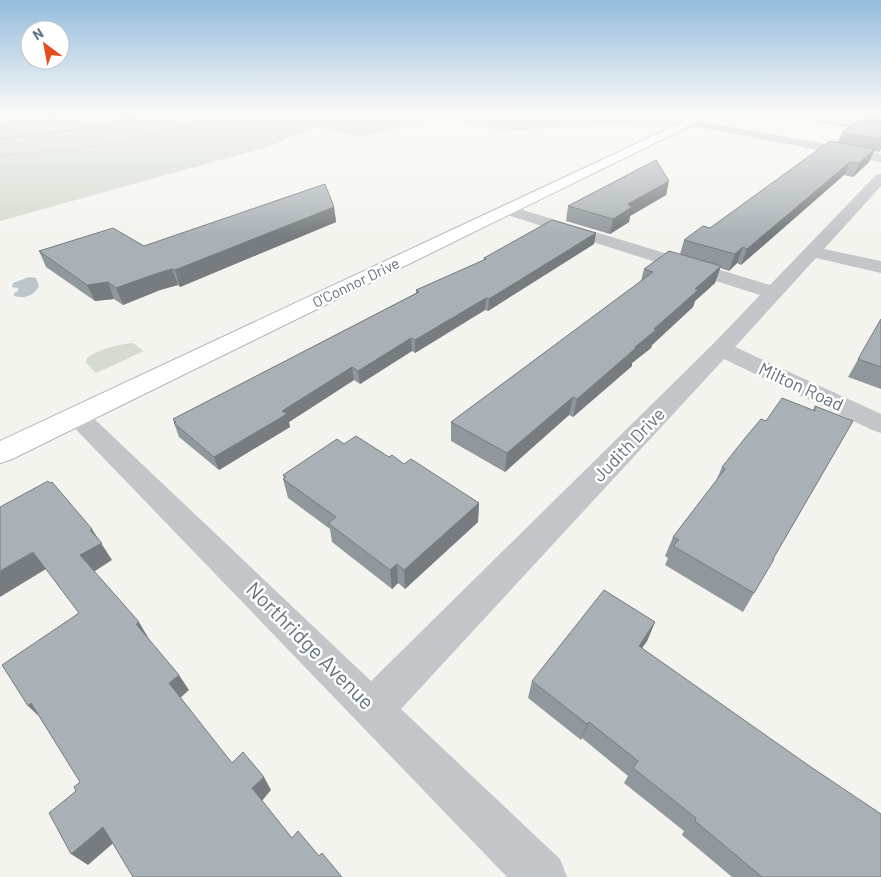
<svg xmlns="http://www.w3.org/2000/svg" width="881" height="877" font-family="Barlow,sans-serif">
  <style>
    .built { fill: #e4e5e3 }
    .green { fill: #d4dbd0 }
    .water { fill: #b9c6ca }
    .lines { fill: none; stroke-linecap: round; stroke-linejoin: round }
    .stream { fill: #b9c6ca; fill-rule: evenodd }
    .secondary-casing { stroke: #b2b8bc; stroke-width: 2 }
    .path { stroke: #babcbe; stroke-width: 1; stroke-dasharray: 1 1; stroke-linecap: butt }
    .service { fill: #c3c6c9; fill-rule: evenodd }
    .minor { fill: #c3c6c9; fill-rule: evenodd }
    .secondary { fill: #fff; fill-rule: evenodd }
    .wall { fill: #91989d }
    .shaded-wall { fill: #767c7f }
    .building { fill: #a9b1b6; stroke: #767c7f }
    .labels { text-anchor: middle; stroke-width: 5; stroke-linejoin: round; paint-order: stroke }
    .far-street-label { font-size: 15px; fill: #627381; stroke: #fff }
    .street-label { font-size: 18px; fill: #627381; stroke: #fff }
    .near-street-label { font-size: 21px; fill: #627381; stroke: #fff }
  </style>
  <rect width="100%" height="100%" fill="#f4f4ef"/>
  <!-- built -->
  <path class="built" d="M 777,113 L 881,113 L 881,130 Z"/>
  <!-- green -->
  <path class="green" d="M 0,113 L 683,113 L 653,127 L 622,123 L 503,131 L 442,118 L 360,137 L 316,127 L 267,147 L 0,221 Z
    M 133,343 L 144,351 L 96,373 L 86,363 L 87,358 C 102,348 115,345 133,343 Z"/>
  <!-- water -->
  <path class="water" d="M 29,277 L 36,278 L 39,286 C 34,296 24,299 14,296 L 14,293 L 18,291 L 18,288 L 12,287 L 13,283 Z"/>
  <g class="lines">
    <!-- stream -->
    <path class="stream" d="M 146,113 L 154,113 L 103,127 L 0,140 L 0,138 L 103,125 Z"/>
    <defs>
      <path id="secondary" d="M 702,113 L 716,113 L 10,460 L 0,463 L 0,441 Z"/>
    </defs>
    <!-- secondary casing -->
    <use href="#secondary" class="secondary-casing"/>
    <!-- path -->
    <path class="path" d="M 0,125 L 97,113
      M 0,156 C 34,152 69,151 103,145 C 145,138 186,127 226,113"/>
    <!-- service -->
    <path class="service" d="M 775,113 L 803,113 L 795,118 Z
      M 818,119 L 881,129 L 881,133 L 821,123 L 818,123 Z"/>
    <!-- minor -->
    <path class="minor" d="M 692,120 L 881,154 L 881,162 L 688,125 L 686,123 L 688,121 Z
      M 881,174 L 881,186 L 824,249 L 881,261 L 881,273 L 816,258 L 735,347 L 881,414 L 881,433 L 872,430 L 724,359 L 401,709 L 560,859 L 567,877 L 507,877 L 64,417 L 68,411 L 77,409 L 86,411 L 371,681 L 713,344 L 760,295 L 501,213 L 499,210 L 501,207 L 513,207 L 770,285 L 876,175 Z"/>
    <!-- secondary -->
    <use href="#secondary" class="secondary"/>
  </g>
  <!-- wall -->
  <path class="wall" d="M 868,113 L 881,113 L 881,150 L 879,152 L 874,151 L 869,162 L 853,177 L 844,175 L 741,265 L 737,263 L 729,271 L 720,268 L 715,283 L 695,301 L 693,307 L 652,345 L 651,348 L 632,363 L 632,366 L 573,417 L 569,415 L 505,472 L 451,441 L 451,422 L 641,281 L 644,269 L 680,254 L 684,240 L 710,228 L 838,142 L 842,133 L 865,120 Z
    M 669,181 L 666,195 L 630,216 L 629,222 L 610,234 L 566,221 L 568,206 Z
    M 334,207 L 336,222 L 180,287 L 178,285 L 160,290 L 123,305 L 114,299 L 95,301 L 46,267 L 39,251 L 144,246 Z
    M 596,233 L 594,244 L 488,311 L 485,310 L 415,353 L 412,351 L 360,384 L 354,380 L 289,422 L 290,427 L 219,470 L 179,437 L 174,423 L 173,419 L 416,293 L 416,290 L 483,261 L 484,258 Z
    M 881,319 L 881,389 L 848,377 Z
    M 815,406 L 853,421 L 773,559 L 754,593 L 743,612 L 665,565 L 668,558 L 665,556 L 673,537 L 716,481 L 722,467 L 766,421 L 813,410 Z
    M 344,444 L 389,457 L 404,464 L 479,503 L 478,522 L 405,589 L 398,583 L 392,589 L 332,542 L 330,529 L 288,498 L 283,479 L 284,478 L 283,475 Z
    M 655,622 L 647,641 L 642,648 L 881,877 L 732,877 L 682,835 L 684,831 L 624,783 L 628,776 L 582,738 L 581,740 L 528,698 L 532,681 Z"/>
  <!-- shaded-wall -->
  <path class="shaded-wall" d="M 875,149 L 869,162 L 853,177 L 859,163 Z
    M 850,162 L 844,175 L 741,265 L 747,249 Z
    M 669,181 L 666,195 L 630,216 L 629,222 L 610,234 L 613,219 L 628,204 Z
    M 334,207 L 336,222 L 180,287 L 175,270 Z
    M 596,233 L 594,244 L 488,311 L 489,299 Z
    M 743,247 L 737,263 L 729,271 L 735,254 Z
    M 721,266 L 715,283 L 695,301 L 693,307 L 652,345 L 651,348 L 632,363 L 632,366 L 573,417 L 577,399 L 654,329 L 695,289 Z
    M 172,269 L 178,285 L 160,290 L 123,305 L 116,288 L 155,274 Z
    M 108,282 L 114,299 L 95,301 L 87,285 Z
    M 486,298 L 485,310 L 415,353 L 415,340 Z
    M 411,338 L 412,351 L 360,384 L 358,371 Z
    M 352,367 L 354,380 L 289,422 L 290,427 L 219,470 L 214,457 L 282,411 Z
    M 573,397 L 569,415 L 505,472 L 507,453 Z
    M 479,503 L 478,522 L 405,589 L 404,570 Z
    M 92,529 L 112,560 L 92,573 L 80,555 L 90,530 Z
    M 33,552 L 46,569 L 0,597 L 0,571 Z
    M 397,564 L 398,583 L 392,589 L 390,570 Z
    M 139,622 L 149,639 L 147,641 L 136,624 Z
    M 655,622 L 647,641 L 631,664 L 639,646 Z
    M 179,675 L 189,690 L 179,699 L 169,683 Z
    M 31,703 L 44,721 L 28,706 Z
    M 589,722 L 582,738 L 581,740 L 587,724 Z
    M 264,777 L 271,790 L 261,802 L 252,788 Z
    M 103,827 L 118,839 L 88,865 L 71,854 Z"/>
  <!-- building -->
  <path class="building" d="M 868,113 L 881,113 L 881,115 Z
    M 860,120 L 881,122 L 881,139 L 842,133 Z
    M 830,141 L 875,149 L 859,163 L 850,162 L 747,249 L 743,247 L 735,254 L 684,240 L 703,226 L 710,228 Z
    M 656,160 L 669,181 L 628,204 L 632,207 L 613,219 L 568,206 Z
    M 325,184 L 334,207 L 175,270 L 172,269 L 155,274 L 116,288 L 108,282 L 87,285 L 39,251 L 113,228 L 144,246 Z
    M 552,220 L 596,233 L 489,299 L 486,298 L 415,340 L 411,338 L 358,371 L 352,367 L 282,411 L 287,414 L 214,457 L 174,423 L 176,422 L 173,419 L 419,292 L 416,290 L 486,259 L 484,258 Z
    M 669,251 L 721,266 L 695,289 L 698,290 L 654,329 L 656,330 L 635,347 L 636,348 L 577,399 L 573,397 L 507,453 L 451,422 L 653,272 L 644,269 Z
    M 881,319 L 881,367 L 858,359 Z
    M 782,398 L 815,411 L 815,406 L 853,421 L 773,559 L 774,559 L 754,593 L 673,546 L 679,540 L 673,537 L 725,469 L 722,467 L 745,438 L 761,419 L 766,421 Z
    M 356,436 L 389,457 L 392,455 L 404,464 L 411,459 L 479,503 L 404,570 L 397,564 L 390,570 L 328,523 L 336,517 L 283,479 L 286,477 L 283,475 L 337,439 L 344,444 Z
    M 48,481 L 50,483 L 52,482 L 92,529 L 90,530 L 102,543 L 80,555 L 139,622 L 136,624 L 179,675 L 169,683 L 232,763 L 243,752 L 264,777 L 252,788 L 292,838 L 298,831 L 319,856 L 322,853 L 342,877 L 133,877 L 103,827 L 71,854 L 49,813 L 76,791 L 74,787 L 80,782 L 31,703 L 28,706 L 2,665 L 79,613 L 33,552 L 0,571 L 0,507 Z
    M 604,590 L 655,622 L 639,646 L 808,765 L 881,814 L 881,877 L 762,877 L 695,821 L 696,818 L 633,768 L 638,761 L 589,722 L 587,724 L 532,681 Z"/>
  <!-- sky -->
  <linearGradient id="sky" x2="0" y2="1"><stop stop-color="#95bbdc"/><stop offset="0.48" stop-color="#fafaf8"/><stop offset="1" stop-color="#fafaf8" stop-opacity="0"/></linearGradient>
  <rect width="881" height="236" fill="url(#sky)"/>
  <g class="labels">
    <!-- far-street labels -->
    <g class="far-street-label">
      <text transform="translate(356 283) rotate(-26)" y="5">O'Connor Drive</text>
    </g>
    <!-- street labels -->
    <g class="street-label">
      <text transform="translate(801 387) rotate(25)" y="6">Milton Road</text>
      <text transform="translate(629 445) rotate(-46)" y="6">Judith Drive</text>
    </g>
    <!-- near-street labels -->
    <g class="near-street-label">
      <text transform="translate(310 646) rotate(45)" y="7">Northridge Avenue</text>
    </g>
  </g>
  <!-- north arrow -->
  <g transform="translate(45 45) rotate(328)"><circle r="24" fill="#ffffff" stroke="#c0c7cd"/>
  <path d="M0-4L9 19L0 12L-9 19Z" fill="#e64d1d"/>
  <text y="-8" font-size="14" font-weight="bold" text-anchor="middle" fill="#627381">N</text>
  </g>
</svg>
